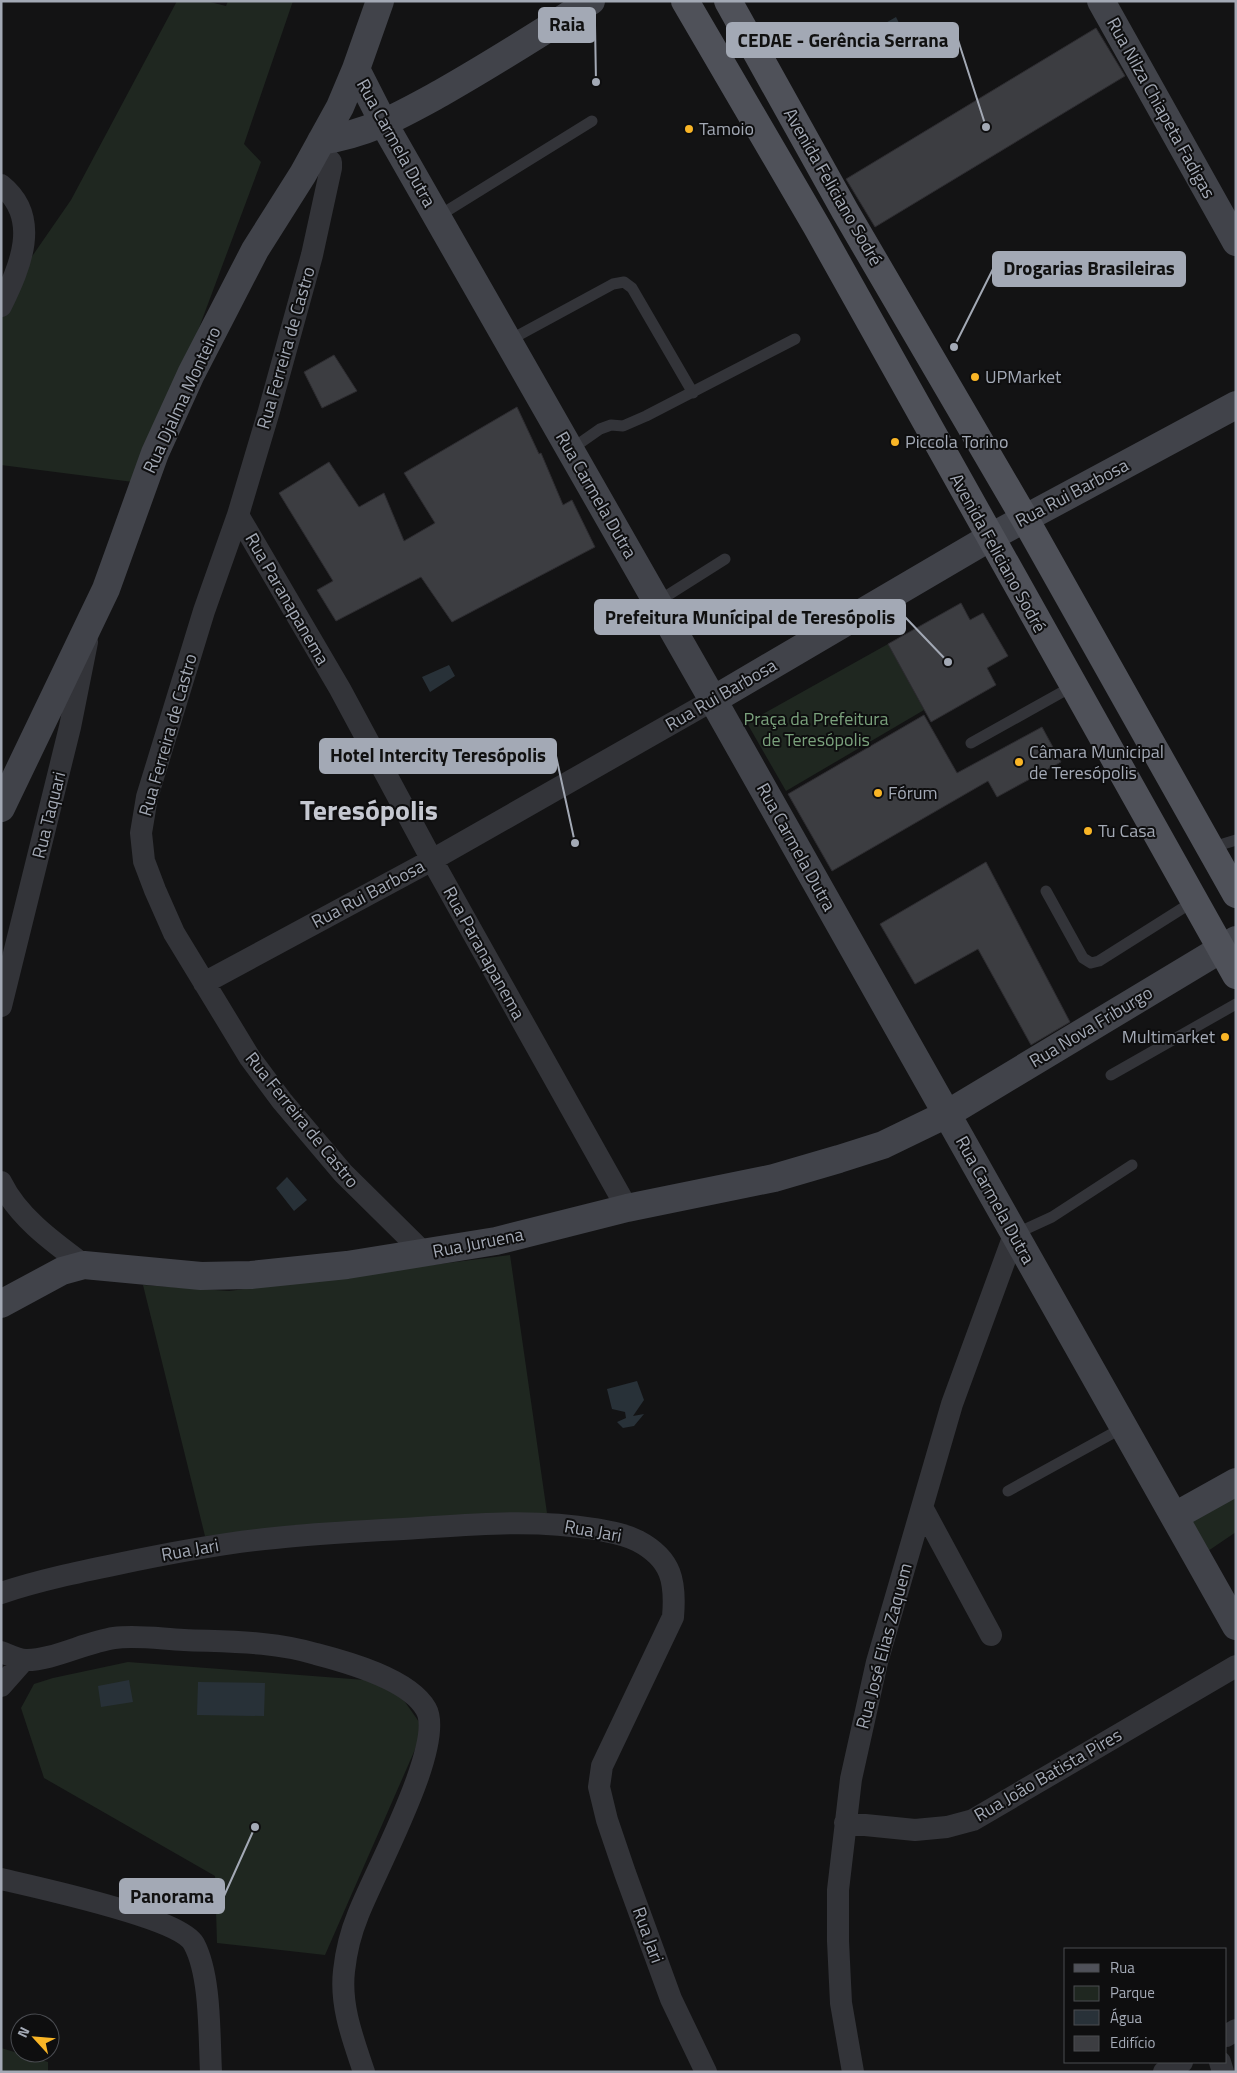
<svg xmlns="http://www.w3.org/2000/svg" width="1237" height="2073" font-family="'Titillium Web',sans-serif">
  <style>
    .green { fill: #1f2720 }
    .water { fill: #283138 }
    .building { fill: #3c3d41; stroke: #2d2c30 }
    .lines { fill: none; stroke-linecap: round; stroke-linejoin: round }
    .lane { stroke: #333439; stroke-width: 11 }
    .street { stroke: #333439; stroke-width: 22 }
    .secondary { stroke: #41434a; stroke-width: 28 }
    .primary { stroke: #4f5159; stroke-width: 28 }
    .poi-dot { fill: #f9b526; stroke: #0e0e0f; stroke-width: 2 }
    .labels { text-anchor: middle; stroke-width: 4; stroke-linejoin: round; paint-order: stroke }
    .street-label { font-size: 18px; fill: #a3a9b5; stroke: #0e0e0f }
    .poi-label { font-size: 18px; fill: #a3a9b5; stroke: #0e0e0f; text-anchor: start }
    .park-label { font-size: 18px; fill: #7aa17c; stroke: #0e0e0f }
    .town-label { font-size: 28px; font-weight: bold; fill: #c5c8d1; stroke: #0e0e0f }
    .leader { fill: none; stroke: #a3a9b5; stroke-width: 2 }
    .callout-dot { fill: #a3a9b5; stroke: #0e0e0f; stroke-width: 2 }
    .callout { fill: #a3a9b5; stroke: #a3a9b5; stroke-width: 2 }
    .callout-label { font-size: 19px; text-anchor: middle; font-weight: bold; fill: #111 }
  </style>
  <rect width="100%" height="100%" fill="#131314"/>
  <!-- green -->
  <path class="green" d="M 177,1 L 206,1 L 226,6 L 228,1 L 293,1 L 244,144 L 261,162 L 141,483 L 1,465 L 1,309 L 15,281 L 71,200 Z
    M 888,644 L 924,710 L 786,791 L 747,723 Z
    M 510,1255 L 547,1513 L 205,1536 L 143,1285 L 229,1291 Z
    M 1236,1493 L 1236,1532 L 1208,1551 L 1189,1522 Z
    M 128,1662 L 391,1682 L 424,1729 L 325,1955 L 217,1943 L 215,1876 L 44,1778 L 21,1708 L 34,1684 L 53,1678 Z
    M 1,2048 L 48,2062 L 48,2072 L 1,2072 Z"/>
  <!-- water -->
  <path class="water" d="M 896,17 L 908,41 L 902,46 L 893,33 L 882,40 L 875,29 Z
    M 449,665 L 455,676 L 430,692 L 422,677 Z
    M 287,1177 L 307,1200 L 294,1211 L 276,1188 Z
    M 637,1381 L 644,1400 L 633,1416 L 644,1414 L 634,1426 L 623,1428 L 617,1422 L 626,1418 L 625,1412 L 612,1409 L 607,1389 Z
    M 129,1680 L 133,1702 L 101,1707 L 98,1686 Z
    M 198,1682 L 265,1683 L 264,1716 L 197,1715 Z"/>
  <!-- building -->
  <path class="building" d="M 1096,28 L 1125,76 L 875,227 L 846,179 Z
    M 334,355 L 357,391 L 322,408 L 304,372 Z
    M 517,407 L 539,454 L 541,453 L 563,505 L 572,500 L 595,547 L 452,622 L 421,577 L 336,621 L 317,590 L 333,581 L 279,493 L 329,462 L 359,507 L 384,493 L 404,541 L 435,523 L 404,473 Z
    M 961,603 L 970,620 L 983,613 L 1008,656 L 987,668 L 996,685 L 931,722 L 888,644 Z
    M 924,715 L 957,773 L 1042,727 L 1061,762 L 997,797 L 988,781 L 832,871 L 788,794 Z
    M 986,862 L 1070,1022 L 1031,1045 L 978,949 L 915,984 L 880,924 Z"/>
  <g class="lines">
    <!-- lane -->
    <path class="lane" d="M 437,217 L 592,121
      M 508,341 L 613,284 L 624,282 L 632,288 L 693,393
      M 570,450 L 600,429 L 611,425 L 623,426 L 646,416 L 795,339
      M 657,602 L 725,559
      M 971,743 L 1073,686
      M 1210,848 L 1236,840
      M 1046,891 L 1083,958 L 1091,963 L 1099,961 L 1194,901
      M 1111,1075 L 1236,1004
      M 1015,1234 L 1052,1217 L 1132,1165
      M 1008,1491 L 1124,1427"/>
    <!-- street -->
    <path class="street" d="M 312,158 C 320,157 326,156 331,162 L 331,168 L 312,255 L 269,411 L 238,515 L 204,611 L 147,797 L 141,833 L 144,861 L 155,890 L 174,933 L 250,1058 L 282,1101 L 343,1173 L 425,1254
      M 1,185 C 42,218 20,267 1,306
      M 238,515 L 340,689 L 432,860 L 627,1208
      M 204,983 L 432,860 L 713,700
      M 1,1006 L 70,727 L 87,642
      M 1,1182 C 18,1217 53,1242 84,1265
      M 923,1509 L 991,1635
      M 1,1593 C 40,1580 79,1572 118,1564 C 170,1553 222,1543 275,1538 C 322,1533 370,1531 418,1528 C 477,1524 536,1519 595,1529 C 610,1532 625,1534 638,1541 C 672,1559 676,1582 673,1617 L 602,1766 L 599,1787 L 607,1820 L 625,1873 L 671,1999 L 706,2072
      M 1,1652 C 9,1655 17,1659 25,1660 C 51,1661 86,1642 114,1638 C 137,1635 161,1639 184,1640 C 229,1642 273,1641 316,1654 C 347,1662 409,1679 426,1709 C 446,1744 373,1875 358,1915 C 351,1932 346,1952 344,1971 C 340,2006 353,2039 364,2072
      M 1,1686 L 24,1660
      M 845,1823 L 915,1830 L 947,1827 L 973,1820 L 1236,1666
      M 1,1879 C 35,1887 180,1918 194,1944 C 211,1976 209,2035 211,2072
      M 1226,2036 L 1236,2030
      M 1220,2062 L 1223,2072
      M 853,2072 L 841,2003 L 838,1941 L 838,1890 L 851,1779 L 877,1662 L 952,1404 L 1014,1235
      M 1164,2072 L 1182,2062"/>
    <!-- secondary -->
    <path class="secondary" d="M 1101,1 L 1236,242
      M 356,69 L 384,124 L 713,700 L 1236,1626
      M 321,141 C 370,133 399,116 441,93 C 492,64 541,33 591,1
      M 713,700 L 989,538 L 1236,405
      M 1,808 L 106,589 L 155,453 L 191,374 L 255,250 L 303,174 L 340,107 L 356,69 L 380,1
      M 1,1304 L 62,1271 L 84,1265 L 201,1276 L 251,1275 L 347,1265 L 496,1241 L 627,1208 L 774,1178 L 839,1159 L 883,1145 L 947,1114 L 1236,940
      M 1175,1516 L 1236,1482"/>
    <!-- primary -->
    <path class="primary" d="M 685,1 L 817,227 L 1236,975
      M 728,1 L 845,211 L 1025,519 L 1236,894"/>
  </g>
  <!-- markers -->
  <g class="poi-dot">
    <circle cx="689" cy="129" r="5"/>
    <circle cx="975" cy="377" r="5"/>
    <circle cx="895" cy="442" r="5"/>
    <circle cx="1019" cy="762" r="5"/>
    <circle cx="878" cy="793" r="5"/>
    <circle cx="1088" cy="831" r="5"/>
    <circle cx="1225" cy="1037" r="5"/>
  </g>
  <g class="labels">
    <!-- street labels -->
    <g class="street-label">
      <text transform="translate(1161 108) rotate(61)" y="6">Rua Nilza Chiapeta Fadigas</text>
      <text transform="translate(396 143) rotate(61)" y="6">Rua Carmela Dutra</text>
      <text transform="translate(833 187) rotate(60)" y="6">Avenida Feliciano Sodré</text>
      <text transform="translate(286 348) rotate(-74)" y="6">Rua Ferreira de Castro</text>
      <text transform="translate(182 400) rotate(-65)" y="6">Rua Djalma Monteiro</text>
      <text transform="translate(1072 493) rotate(-28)" y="6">Rua Rui Barbosa</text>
      <text transform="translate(596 495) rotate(60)" y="6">Rua Carmela Dutra</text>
      <text transform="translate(998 553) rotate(61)" y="6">Avenida Feliciano Sodré</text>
      <text transform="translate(287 599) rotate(60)" y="6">Rua Paranapanema</text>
      <text transform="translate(721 695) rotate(-30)" y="6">Rua Rui Barbosa</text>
      <text transform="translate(168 735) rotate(-74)" y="6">Rua Ferreira de Castro</text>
      <text transform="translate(49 815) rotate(-76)" y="6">Rua Taquari</text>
      <text transform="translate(796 847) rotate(61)" y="6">Rua Carmela Dutra</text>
      <text transform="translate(368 894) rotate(-28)" y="6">Rua Rui Barbosa</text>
      <text transform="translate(484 953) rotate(61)" y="6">Rua Paranapanema</text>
      <text transform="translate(1091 1027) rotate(-31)" y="6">Rua Nova Friburgo</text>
      <text transform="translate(302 1120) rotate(51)" y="6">Rua Ferreira de Castro</text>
      <text transform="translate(995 1200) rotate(61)" y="6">Rua Carmela Dutra</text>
      <text transform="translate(478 1243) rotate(-11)" y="6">Rua Juruena</text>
      <text transform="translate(593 1531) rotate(10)" y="6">Rua Jari</text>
      <text transform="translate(190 1550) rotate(-10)" y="6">Rua Jari</text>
      <text transform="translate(884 1646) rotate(-75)" y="6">Rua José Elias Zaquem</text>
      <text transform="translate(1048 1775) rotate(-30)" y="6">Rua João Batista Pires</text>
      <text transform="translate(648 1935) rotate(70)" y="6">Rua Jari</text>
    </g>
    <!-- poi labels -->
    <g class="poi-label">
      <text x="699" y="135">Tamoio</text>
      <text x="985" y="383">UPMarket</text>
      <text x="905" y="448">Piccola Torino</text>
      <text x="1029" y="758">Câmara Municipal<tspan x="1029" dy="21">de Teresópolis</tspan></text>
      <text x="888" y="799">Fórum</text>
      <text x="1098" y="837">Tu Casa</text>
      <text x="1215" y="1043" text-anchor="end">Multimarket</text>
    </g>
    <!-- park labels -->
    <g class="park-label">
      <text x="816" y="725">Praça da Prefeitura<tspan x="816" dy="21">de Teresópolis</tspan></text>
    </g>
    <!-- town labels -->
    <g class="town-label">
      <text x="369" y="820">Teresópolis</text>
    </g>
  </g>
  <!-- callouts -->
  <path class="leader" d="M596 82L595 25M986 127L958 40M954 347L993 269M948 662L905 617M575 843L556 756M255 1827L224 1896"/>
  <g class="callout-dot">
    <circle cx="596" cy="82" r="5"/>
    <circle cx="986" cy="127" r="5"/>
    <circle cx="954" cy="347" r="5"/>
    <circle cx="948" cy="662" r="5"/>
    <circle cx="575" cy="843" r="5"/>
    <circle cx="255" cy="1827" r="5"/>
  </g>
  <g class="callout">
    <rect x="539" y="8" width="56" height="34" rx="5"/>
    <rect x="727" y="23" width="231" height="34" rx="5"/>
    <rect x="993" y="252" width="192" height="34" rx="5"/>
    <rect x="595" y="600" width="310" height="34" rx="5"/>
    <rect x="320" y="739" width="236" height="34" rx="5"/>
    <rect x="120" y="1879" width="104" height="34" rx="5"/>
  </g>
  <g class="callout-label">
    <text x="567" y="31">Raia</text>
    <text x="843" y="47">CEDAE - Gerência Serrana</text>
    <text x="1089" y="275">Drogarias Brasileiras</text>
    <text x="750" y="624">Prefeitura Munícipal de Teresópolis</text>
    <text x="438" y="762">Hotel Intercity Teresópolis</text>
    <text x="172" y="1903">Panorama</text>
  </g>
  <!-- border -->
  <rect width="1237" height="2073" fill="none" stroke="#a3a9b5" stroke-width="5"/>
  <!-- legend -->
  <rect x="1064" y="1948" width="162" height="115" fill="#0e0e0f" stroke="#4a4c51"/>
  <rect x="1074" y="1964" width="25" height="8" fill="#4f5159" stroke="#4a4c51"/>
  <text x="1110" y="1973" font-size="15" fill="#a3a9b5">Rua</text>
  <rect x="1074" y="1986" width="25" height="15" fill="#1f2720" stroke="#4a4c51"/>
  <text x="1110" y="1998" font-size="15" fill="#a3a9b5">Parque</text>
  <rect x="1074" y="2010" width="25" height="15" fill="#283138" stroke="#4a4c51"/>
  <text x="1110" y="2023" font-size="15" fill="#a3a9b5">Água</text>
  <rect x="1074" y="2036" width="25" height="15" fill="#3c3d41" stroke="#4a4c51"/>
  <text x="1110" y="2048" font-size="15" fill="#a3a9b5">Edifício</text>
  <!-- north arrow -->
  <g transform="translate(35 2038) rotate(296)"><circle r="24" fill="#0e0e0f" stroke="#4a4c51"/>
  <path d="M0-4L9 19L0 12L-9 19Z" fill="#f9b526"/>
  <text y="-8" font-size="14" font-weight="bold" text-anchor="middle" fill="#a3a9b5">N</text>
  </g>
</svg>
